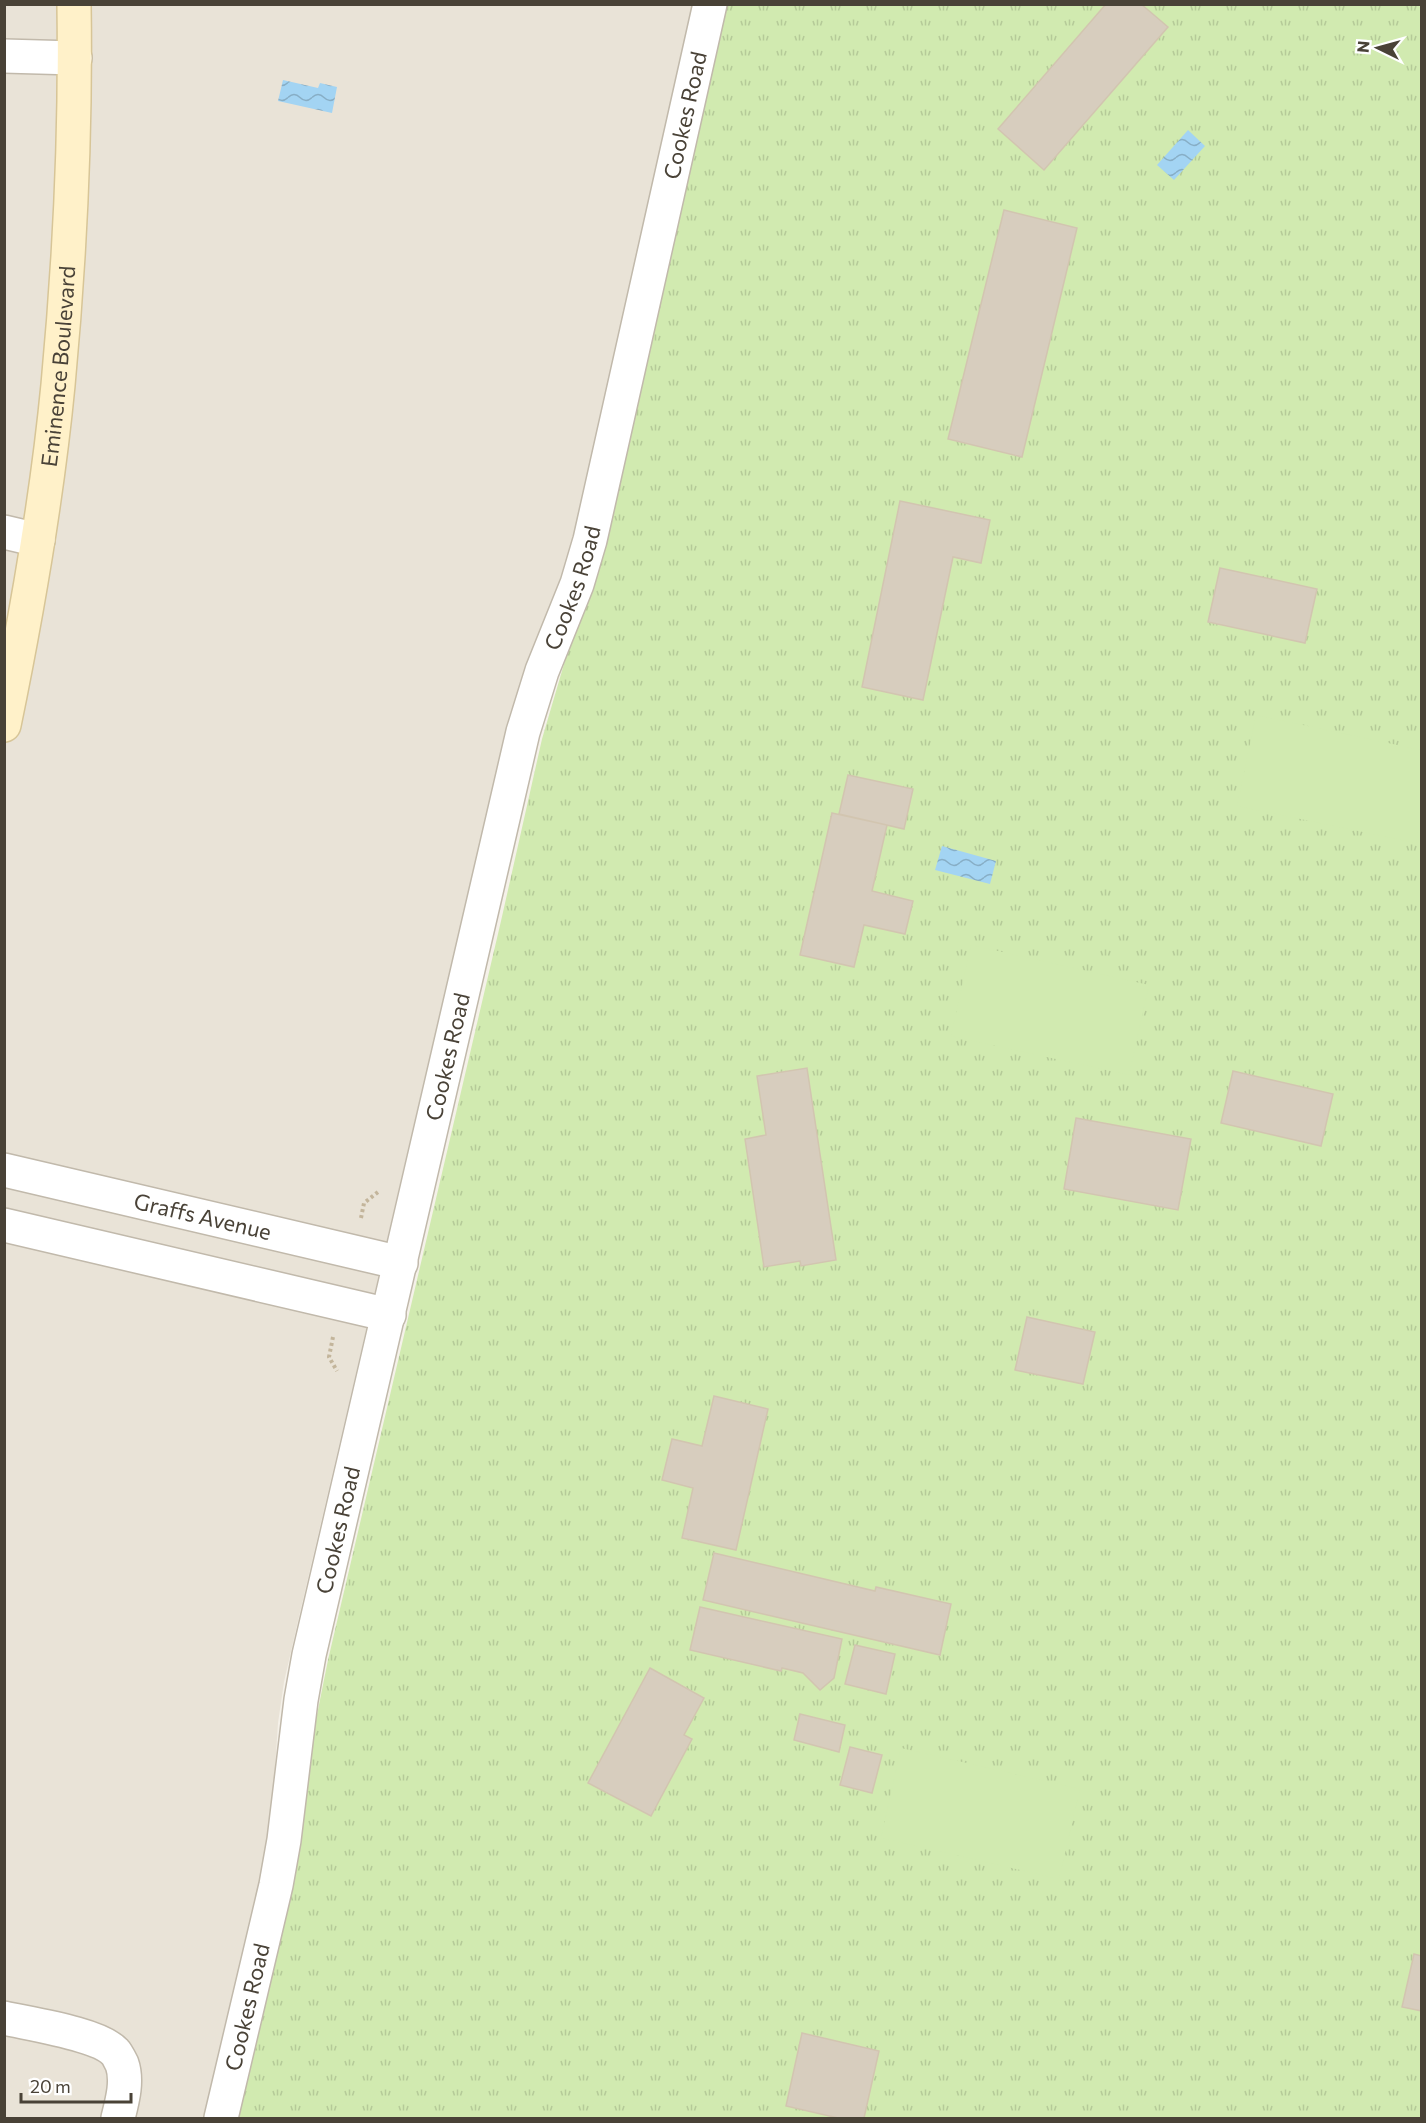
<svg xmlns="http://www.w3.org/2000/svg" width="1426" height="2123" font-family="Commissioner,sans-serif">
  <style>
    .residential { fill: #e9e3d7 }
    .grass { fill: url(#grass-tufts) }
    .pitch { fill: #d1eab0 }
    .water { fill: url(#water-waves) }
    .building { fill: #d7cdbe; stroke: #d2c5b0; stroke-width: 1.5 }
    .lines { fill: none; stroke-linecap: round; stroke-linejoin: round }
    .street-casing { stroke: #c1b9ab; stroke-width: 36 }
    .secondary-casing { stroke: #d7c597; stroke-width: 36 }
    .path { stroke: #c3b59b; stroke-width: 4; stroke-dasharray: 3 3; stroke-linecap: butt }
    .street { stroke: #fff; stroke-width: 33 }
    .secondary { stroke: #fff1c9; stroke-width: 33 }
    .labels { text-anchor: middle; stroke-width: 5; stroke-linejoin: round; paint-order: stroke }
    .street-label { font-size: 22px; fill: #494237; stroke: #fff }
  </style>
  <defs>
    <pattern id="grass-tufts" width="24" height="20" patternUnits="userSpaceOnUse" patternTransform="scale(1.5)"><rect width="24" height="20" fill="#d1eab0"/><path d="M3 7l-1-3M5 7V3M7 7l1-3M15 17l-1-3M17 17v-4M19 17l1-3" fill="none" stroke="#b5ca98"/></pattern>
    <pattern id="water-waves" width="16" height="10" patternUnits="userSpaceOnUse" patternTransform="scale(1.5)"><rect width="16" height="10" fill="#a3d4f3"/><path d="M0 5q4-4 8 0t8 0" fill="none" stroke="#87aec6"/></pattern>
  </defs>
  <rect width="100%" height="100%" fill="#f5f1e9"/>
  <!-- residential -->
  <path class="residential" d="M 5,5 L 695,5 L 577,528 L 569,559 L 530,655 L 509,717 L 298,1621 L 284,1682 L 278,1723 L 273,1799 L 265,1865 L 207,2118 L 5,2118 Z"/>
  <!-- grass -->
  <path class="grass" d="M 723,5 L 1421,5 L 1421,2118 L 236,2118 L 328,1660 L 501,921 L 542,739 L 569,647 Z"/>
  <!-- pitch -->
  <path class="pitch" d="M 1256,715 L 1421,750 L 1421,816 L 1416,843 L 1237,806 Z
    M 971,945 L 1149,985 L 1129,1075 L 951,1036 Z
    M 901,1748 L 1080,1789 L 1059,1879 L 881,1838 Z"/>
  <!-- water -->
  <path class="water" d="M 283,80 L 318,88 L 320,83 L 337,87 L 332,113 L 278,101 Z
    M 1188,130 L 1205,146 L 1174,180 L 1157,165 Z
    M 942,846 L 996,861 L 990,884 L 935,870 Z"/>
  <!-- building -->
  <path class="building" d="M 1106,4 L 1141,4 L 1168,27 L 1044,170 L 998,129 Z
    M 1004,210 L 1077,228 L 1022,457 L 948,439 Z
    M 900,501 L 990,520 L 981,563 L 953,557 L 923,700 L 862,687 Z
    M 1220,568 L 1317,589 L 1305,643 L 1208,622 Z
    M 848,775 L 913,789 L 904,829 L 839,814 Z
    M 832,813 L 887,825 L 872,891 L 913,901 L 905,934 L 864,925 L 854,967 L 800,955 Z
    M 807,1068 L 836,1260 L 801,1266 L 800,1261 L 764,1267 L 745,1139 L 766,1135 L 757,1076 Z
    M 1233,1071 L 1333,1094 L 1321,1146 L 1221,1123 Z
    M 1076,1118 L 1191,1139 L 1178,1210 L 1064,1189 Z
    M 1027,1317 L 1095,1332 L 1083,1384 L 1015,1370 Z
    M 714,1396 L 768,1409 L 736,1550 L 682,1538 L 693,1488 L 662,1480 L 672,1439 L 702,1446 Z
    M 714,1553 L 875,1591 L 876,1587 L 951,1604 L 940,1655 L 703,1600 Z
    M 700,1607 L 842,1639 L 834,1678 L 820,1690 L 803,1673 L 782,1668 L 781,1671 L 690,1650 Z
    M 855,1645 L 895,1654 L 886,1694 L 845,1684 Z
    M 650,1668 L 704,1698 L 684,1735 L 692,1739 L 651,1816 L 588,1783 Z
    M 800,1714 L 845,1725 L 839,1752 L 794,1740 Z
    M 850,1747 L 882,1755 L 872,1793 L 840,1785 Z
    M 1414,1954 L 1422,1956 L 1422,2011 L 1402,2007 Z
    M 802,2033 L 879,2051 L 864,2118 L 838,2118 L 786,2106 Z"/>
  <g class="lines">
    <defs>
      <g id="street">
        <path d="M 4,56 L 75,58"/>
        <path d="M 4,532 L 38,540"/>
        <path id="s1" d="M 4,1170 L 401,1263"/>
        <path d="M 4,1225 L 389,1315"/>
        <path d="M 4,2018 C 30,2024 99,2034 115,2052 C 117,2054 120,2060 122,2064 C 128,2081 122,2102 118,2118"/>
        <path id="s2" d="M 221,2118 L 276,1885 L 284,1840 L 301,1700 L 309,1655 L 523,732 L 542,671 L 577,584 L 590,540 L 710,4"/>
      </g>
      <g id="secondary">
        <path id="s3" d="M 4,725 C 27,613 47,499 58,385 C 70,258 76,132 74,4"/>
      </g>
    </defs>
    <!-- street casing -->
    <use href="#street" class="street-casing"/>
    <!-- secondary casing -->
    <use href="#secondary" class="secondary-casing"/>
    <!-- path -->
    <path class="path" d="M 361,1218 L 364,1203 L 378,1192
      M 333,1337 L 329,1357 L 337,1371"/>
    <!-- street -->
    <use href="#street" class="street"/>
    <!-- secondary -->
    <use href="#secondary" class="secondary"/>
  </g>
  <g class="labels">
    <!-- street labels -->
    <g class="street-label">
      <text dy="8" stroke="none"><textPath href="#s2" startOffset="2058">Cookes Road</textPath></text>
      <text dy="8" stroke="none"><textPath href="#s3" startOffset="363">Eminence Boulevard</textPath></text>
      <text dy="8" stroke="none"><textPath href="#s2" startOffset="1572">Cookes Road</textPath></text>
      <text dy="8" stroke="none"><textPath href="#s2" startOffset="1086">Cookes Road</textPath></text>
      <text dy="8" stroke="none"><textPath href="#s1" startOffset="204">Graffs Avenue</textPath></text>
      <text dy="8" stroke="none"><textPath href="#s2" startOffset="600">Cookes Road</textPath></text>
      <text dy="8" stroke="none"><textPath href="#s2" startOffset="114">Cookes Road</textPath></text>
    </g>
  </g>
  <!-- border -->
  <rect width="1426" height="2123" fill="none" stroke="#494237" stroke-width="12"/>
  <!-- north arrow -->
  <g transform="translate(1378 48) rotate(275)" stroke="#ffffff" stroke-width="4.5" paint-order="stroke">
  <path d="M0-4.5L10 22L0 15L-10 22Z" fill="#494237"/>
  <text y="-9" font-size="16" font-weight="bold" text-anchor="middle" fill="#494237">N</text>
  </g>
  <!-- scale -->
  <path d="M21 2093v9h110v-9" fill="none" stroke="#494237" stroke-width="3"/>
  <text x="30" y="2093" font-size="18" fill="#494237" stroke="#ffffff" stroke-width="4.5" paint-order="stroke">20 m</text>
</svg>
